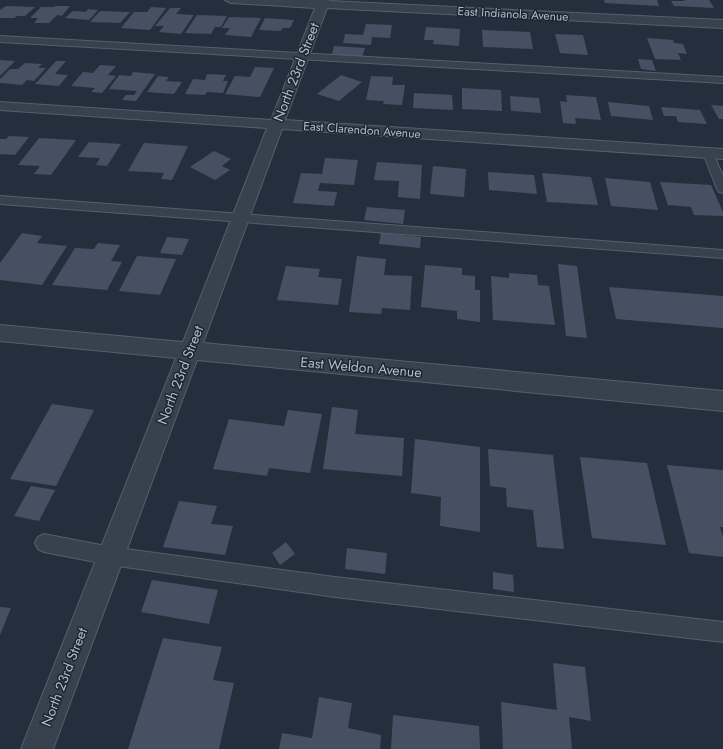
<svg xmlns="http://www.w3.org/2000/svg" width="723" height="749" font-family="Jost,sans-serif">
  <style>
    .building { fill: #455162 }
    .lines { fill: none; stroke-linecap: round; stroke-linejoin: round }
    .service-casing { stroke: #565f6c; stroke-width: 2 }
    .minor-casing { stroke: #565f6c; stroke-width: 2 }
    .service { fill: #38414e; fill-rule: evenodd }
    .minor { fill: #38414e; fill-rule: evenodd }
    .labels { text-anchor: middle; stroke-width: 3; stroke-linejoin: round; paint-order: stroke }
    .far-street-label { font-size: 12px; fill: #b4bcc9; stroke: #1d2633 }
    .street-label { font-size: 14px; fill: #b4bcc9; stroke: #1d2633 }
  </style>
  <rect width="100%" height="100%" fill="#242f3e"/>
  <!-- building -->
  <path class="building" d="M 604,0 L 657,0 L 659,6 L 605,3 Z
    M 684,0 L 709,0 L 714,8 L 674,6 L 671,1 L 685,1 Z
    M 6,6 L 35,7 L 25,16 L 17,16 L 14,18 L 0,18 L 0,10 Z
    M 55,6 L 70,6 L 62,16 L 57,15 L 49,23 L 34,23 L 38,18 L 30,18 L 41,7 L 54,7 Z
    M 151,7 L 166,8 L 150,30 L 121,28 L 134,12 L 147,12 Z
    M 170,8 L 181,8 L 176,14 L 194,15 L 181,34 L 159,32 L 164,26 L 155,26 Z
    M 88,9 L 98,10 L 89,20 L 65,18 L 73,11 L 86,12 Z
    M 100,11 L 130,12 L 120,23 L 90,22 Z
    M 197,15 L 227,16 L 221,27 L 215,27 L 211,34 L 185,33 Z
    M 229,17 L 261,18 L 251,37 L 225,35 L 230,28 L 222,28 Z
    M 265,18 L 294,20 L 290,28 L 283,28 L 281,31 L 259,30 Z
    M 366,24 L 392,25 L 390,38 L 372,37 L 371,45 L 343,43 L 345,34 L 363,35 Z
    M 426,27 L 460,29 L 459,46 L 433,44 L 434,40 L 424,40 Z
    M 482,30 L 530,32 L 533,49 L 483,47 Z
    M 555,34 L 583,35 L 588,55 L 560,53 Z
    M 647,38 L 673,40 L 674,43 L 683,44 L 687,54 L 678,53 L 681,60 L 655,59 Z
    M 334,46 L 365,48 L 362,57 L 332,54 Z
    M 638,59 L 652,60 L 656,71 L 641,69 Z
    M 0,60 L 15,61 L 0,76 Z
    M 56,61 L 66,61 L 55,74 L 68,75 L 59,86 L 35,84 Z
    M 25,63 L 42,64 L 38,68 L 46,68 L 34,81 L 27,80 L 22,85 L 0,83 L 0,79 L 10,69 L 18,69 Z
    M 100,65 L 116,66 L 108,75 L 116,76 L 102,93 L 91,92 L 95,88 L 71,86 L 83,72 L 93,73 Z
    M 255,67 L 274,68 L 260,97 L 225,94 L 235,76 L 250,77 Z
    M 133,72 L 155,74 L 136,101 L 122,100 L 126,95 L 134,95 L 137,91 L 109,89 L 119,75 L 131,76 Z
    M 207,74 L 226,75 L 223,81 L 228,81 L 223,93 L 207,92 L 205,95 L 185,94 L 193,79 L 205,80 Z
    M 341,75 L 362,82 L 339,101 L 317,94 Z
    M 158,76 L 169,77 L 166,81 L 182,82 L 174,94 L 147,92 Z
    M 371,76 L 393,77 L 392,85 L 405,85 L 402,105 L 383,104 L 384,101 L 366,100 Z
    M 462,88 L 501,90 L 502,111 L 462,109 Z
    M 414,93 L 452,95 L 453,110 L 413,108 Z
    M 566,95 L 596,97 L 601,120 L 575,118 L 576,124 L 563,123 L 560,101 L 567,102 Z
    M 510,96 L 539,98 L 541,113 L 511,111 Z
    M 608,102 L 649,106 L 653,120 L 611,116 Z
    M 711,105 L 723,106 L 723,119 L 719,119 Z
    M 661,107 L 700,110 L 707,124 L 678,122 L 676,116 L 664,116 Z
    M 9,136 L 29,137 L 15,155 L 1,154 L 0,155 L 0,139 L 6,139 Z
    M 39,138 L 76,140 L 51,175 L 34,174 L 40,166 L 18,165 Z
    M 89,142 L 121,144 L 107,166 L 96,165 L 100,158 L 78,157 Z
    M 144,143 L 188,146 L 172,180 L 161,179 L 164,173 L 128,171 Z
    M 214,151 L 231,159 L 222,166 L 230,170 L 215,180 L 190,167 Z
    M 325,158 L 358,160 L 354,185 L 320,183 L 318,191 L 337,192 L 334,206 L 293,203 L 301,173 L 322,174 Z
    M 377,162 L 422,165 L 420,199 L 398,197 L 399,181 L 374,180 Z
    M 433,166 L 466,169 L 464,197 L 430,194 Z
    M 488,172 L 534,175 L 537,194 L 489,190 Z
    M 542,173 L 591,177 L 598,205 L 547,202 Z
    M 605,178 L 650,182 L 658,210 L 611,206 Z
    M 660,182 L 711,185 L 723,212 L 723,216 L 694,215 L 691,207 L 668,205 Z
    M 367,207 L 405,210 L 403,224 L 364,220 Z
    M 22,233 L 42,236 L 37,243 L 67,246 L 42,285 L 0,280 L 0,263 Z
    M 381,233 L 421,237 L 420,248 L 379,244 Z
    M 167,237 L 189,239 L 182,255 L 160,253 Z
    M 98,243 L 120,245 L 111,261 L 122,262 L 107,290 L 52,285 L 75,248 L 94,249 Z
    M 137,256 L 176,259 L 160,295 L 119,291 Z
    M 357,256 L 386,259 L 384,275 L 412,276 L 410,310 L 382,308 L 381,314 L 349,312 Z
    M 558,264 L 577,266 L 587,338 L 566,336 Z
    M 425,265 L 462,268 L 462,275 L 475,276 L 475,290 L 480,290 L 480,322 L 457,319 L 457,311 L 421,307 Z
    M 286,266 L 320,269 L 318,277 L 342,279 L 338,305 L 277,300 Z
    M 509,273 L 537,275 L 538,285 L 549,286 L 555,325 L 493,320 L 491,276 L 509,278 Z
    M 609,287 L 723,296 L 723,328 L 616,319 Z
    M 52,404 L 94,410 L 56,486 L 10,479 Z
    M 332,407 L 358,410 L 355,434 L 404,438 L 402,476 L 323,469 Z
    M 288,410 L 322,414 L 310,473 L 269,468 L 267,476 L 213,469 L 229,419 L 284,426 Z
    M 415,439 L 480,447 L 480,532 L 440,526 L 441,497 L 411,493 Z
    M 488,449 L 553,455 L 564,549 L 537,547 L 533,510 L 507,507 L 506,488 L 490,486 Z
    M 580,457 L 647,463 L 666,545 L 592,538 Z
    M 667,465 L 723,470 L 723,527 L 720,527 L 723,537 L 723,557 L 689,553 Z
    M 31,486 L 55,490 L 39,521 L 14,516 Z
    M 179,501 L 217,506 L 211,524 L 233,526 L 225,555 L 163,547 Z
    M 286,542 L 295,554 L 280,565 L 272,553 Z
    M 347,548 L 387,553 L 385,574 L 345,569 Z
    M 493,572 L 513,575 L 514,592 L 493,589 Z
    M 152,580 L 218,590 L 209,624 L 141,612 Z
    M 0,607 L 11,608 L 0,635 Z
    M 163,638 L 222,647 L 213,680 L 234,683 L 219,749 L 128,749 Z
    M 553,663 L 585,667 L 591,721 L 569,717 L 572,749 L 503,749 L 501,702 L 557,710 Z
    M 319,697 L 352,703 L 348,728 L 381,735 L 380,749 L 279,749 L 282,733 L 312,738 Z
    M 393,715 L 479,726 L 480,749 L 391,749 Z"/>
  <g class="lines">
    <defs>
      <path id="service" d="M 0,36 L 723,77 L 723,83 L 0,42 Z
        M 708,150 L 713,153 L 723,176 L 723,193 L 719,192 L 717,189 L 703,153 Z
        M 0,196 L 723,250 L 723,258 L 0,204 Z
        M 44,534 L 111,547 L 335,577 L 723,622 L 723,642 L 335,597 L 111,565 L 44,552 L 38,549 L 35,543 L 38,537 Z"/>
      <path id="minor" d="M 225,0 L 330,0 L 329,1 L 723,20 L 723,28 L 327,8 L 285,120 L 723,149 L 723,159 L 282,129 L 203,343 L 723,391 L 723,411 L 197,360 L 53,749 L 21,749 L 176,358 L 0,341 L 0,325 L 183,342 L 267,128 L 0,110 L 0,102 L 271,120 L 315,8 L 231,3 Z"/>
    </defs>
    <!-- service casing -->
    <use href="#service" class="service-casing"/>
    <!-- minor casing -->
    <use href="#minor" class="minor-casing"/>
    <!-- service -->
    <use href="#service" class="service"/>
    <!-- minor -->
    <use href="#minor" class="minor"/>
  </g>
  <g class="labels">
    <!-- far-street labels -->
    <g class="far-street-label">
      <text transform="translate(513 14) rotate(3)" y="4">East Indianola Avenue</text>
      <text transform="translate(362 130) rotate(4)" y="4">East Clarendon Avenue</text>
    </g>
    <!-- street labels -->
    <g class="street-label">
      <text transform="translate(296 72) rotate(-69)" y="5">North 23rd Street</text>
      <text transform="translate(361 367) rotate(5)" y="5">East Weldon Avenue</text>
      <text transform="translate(180 375) rotate(-69)" y="5">North 23rd Street</text>
      <text transform="translate(64 677) rotate(-69)" y="5">North 23rd Street</text>
    </g>
  </g>
</svg>
